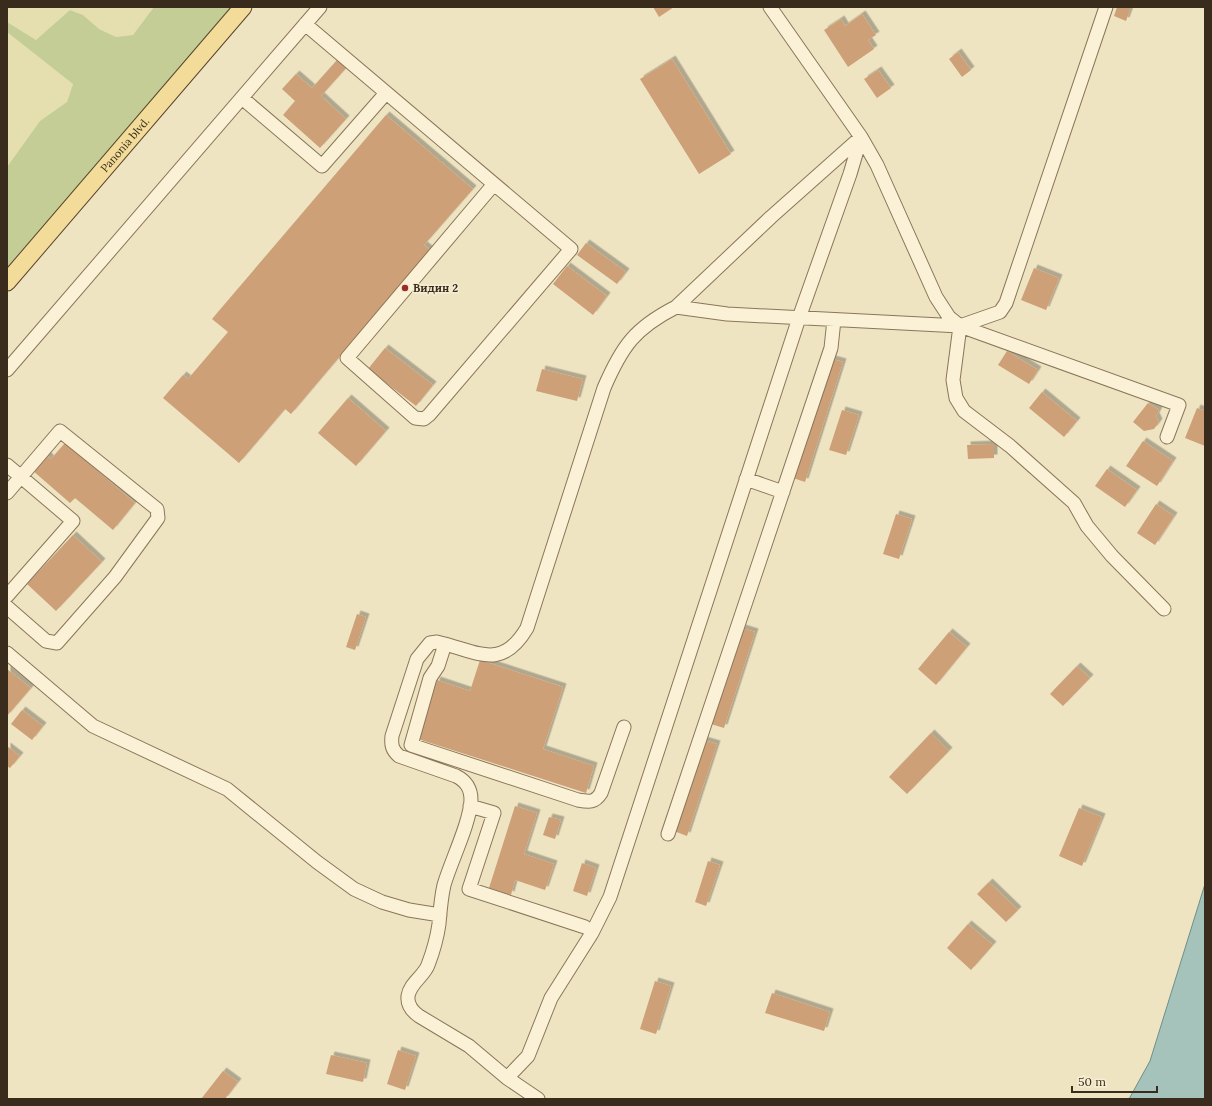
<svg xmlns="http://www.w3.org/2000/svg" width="1212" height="1106" font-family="Lora,serif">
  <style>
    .farmland { fill: #e5dfaf }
    .green { fill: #c4cd96 }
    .water { fill: #a5c2bb; stroke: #6b9089 }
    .building { fill: #cea077; filter: url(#shadow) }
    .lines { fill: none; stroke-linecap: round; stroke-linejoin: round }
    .minor-casing { stroke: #8a7659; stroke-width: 15 }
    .major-casing { stroke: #57432d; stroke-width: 19 }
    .minor { stroke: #faf1d6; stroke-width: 13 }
    .major { stroke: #f3dc99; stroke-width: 17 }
    .poi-dot { fill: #9a2d27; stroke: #f6eed2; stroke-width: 1.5 }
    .labels { text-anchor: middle; stroke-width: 3; stroke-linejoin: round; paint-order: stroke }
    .street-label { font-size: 11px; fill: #392c1d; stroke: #f6eed2 }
    .poi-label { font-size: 11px; font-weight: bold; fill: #392c1d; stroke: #f6eed2; text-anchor: start }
  </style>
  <defs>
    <filter id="shadow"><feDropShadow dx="3.5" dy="-3.5" stdDeviation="0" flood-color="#0004"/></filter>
  </defs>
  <rect width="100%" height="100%" fill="#efe4c2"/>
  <!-- farmland -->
  <path class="farmland" d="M 7,7 L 154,7 L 133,35 L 116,37 L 99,29 L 83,15 L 70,10 L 36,40 L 7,22 Z
    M 7,32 L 73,84 L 67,102 L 40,121 L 7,167 Z"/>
  <!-- green -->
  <path class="green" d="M 154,7 L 243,7 L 7,282 L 7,167 L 40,121 L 67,102 L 73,84 L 7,32 L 7,22 L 36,40 L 70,10 L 83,15 L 99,29 L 116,37 L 133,35 Z"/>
  <!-- water -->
  <path class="water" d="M 1205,884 L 1205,1099 L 1129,1099 L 1150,1061 Z"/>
  <!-- building -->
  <path class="building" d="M 653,7 L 674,7 L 659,17 Z
    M 1117,7 L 1131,7 L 1126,21 L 1114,16 Z
    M 862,14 L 876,35 L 868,40 L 874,49 L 848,67 L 824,30 L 841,19 L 845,26 Z
    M 958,52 L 971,70 L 962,77 L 949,59 Z
    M 338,59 L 347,67 L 321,96 L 346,119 L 320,148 L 283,115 L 295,101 L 282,89 L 296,74 L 312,88 Z
    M 672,59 L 731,154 L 699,174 L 640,79 Z
    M 878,70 L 891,88 L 877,98 L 864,79 Z
    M 386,115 L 473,189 L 424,245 L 430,250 L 291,414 L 285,409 L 239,463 L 163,398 L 183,375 L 188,379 L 228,332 L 212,319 Z
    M 586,243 L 626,272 L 617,284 L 577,255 Z
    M 567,266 L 607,296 L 593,315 L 553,284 Z
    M 1034,268 L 1059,278 L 1046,310 L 1021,300 Z
    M 385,348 L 433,385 L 416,406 L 368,369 Z
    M 1007,351 L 1038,370 L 1029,384 L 998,365 Z
    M 832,359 L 843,362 L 805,482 L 793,478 Z
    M 542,369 L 583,379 L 577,401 L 536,391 Z
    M 1042,392 L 1077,421 L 1064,437 L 1029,408 Z
    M 348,398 L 386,431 L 356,466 L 318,433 Z
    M 1148,403 L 1159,410 L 1156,416 L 1159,422 L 1154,429 L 1144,431 L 1133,422 Z
    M 1197,408 L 1205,411 L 1205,446 L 1185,438 Z
    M 842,410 L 859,415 L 846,455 L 829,450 Z
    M 1143,441 L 1173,461 L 1157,486 L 1126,466 Z
    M 65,443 L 135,503 L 113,530 L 75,498 L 70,503 L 32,470 L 46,454 L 51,459 Z
    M 994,444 L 994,458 L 968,459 L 967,445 Z
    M 1107,469 L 1137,490 L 1125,507 L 1095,486 Z
    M 1156,504 L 1174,516 L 1155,545 L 1137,533 Z
    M 896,514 L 912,519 L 899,559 L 883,554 Z
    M 73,535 L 102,562 L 56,611 L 27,584 Z
    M 357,614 L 366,617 L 355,650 L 346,647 Z
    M 742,628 L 755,632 L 724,728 L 711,724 Z
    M 949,632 L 967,647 L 936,685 L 918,669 Z
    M 480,660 L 563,687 L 543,749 L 594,766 L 586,793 L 418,739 L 437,680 L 470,691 Z
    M 1077,666 L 1090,678 L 1063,706 L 1050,694 Z
    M 7,669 L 31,688 L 7,716 Z
    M 22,710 L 43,726 L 32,740 L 11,724 Z
    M 931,733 L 949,751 L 907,794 L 889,777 Z
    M 703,740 L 717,744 L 687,836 L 674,831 Z
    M 7,746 L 20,756 L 10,768 L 7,766 Z
    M 515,806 L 537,813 L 524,854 L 554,864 L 545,890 L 515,880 L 511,895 L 489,888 Z
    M 1079,808 L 1102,817 L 1082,866 L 1059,856 Z
    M 549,817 L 561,820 L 555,839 L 543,835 Z
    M 708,861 L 720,865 L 706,906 L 695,902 Z
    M 582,863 L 596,868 L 587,896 L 573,891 Z
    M 989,882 L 1018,910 L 1006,922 L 977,894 Z
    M 968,924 L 993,945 L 971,970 L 947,948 Z
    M 655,981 L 671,986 L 656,1034 L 640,1029 Z
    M 772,993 L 830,1012 L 824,1031 L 765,1013 Z
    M 398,1050 L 416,1056 L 405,1090 L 387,1084 Z
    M 331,1055 L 367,1063 L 363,1082 L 326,1074 Z
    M 223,1071 L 238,1082 L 225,1099 L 201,1099 Z"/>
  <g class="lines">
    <defs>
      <path id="minor" d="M 770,7 L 861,137 L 877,165 L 936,297 L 949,317 L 960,326
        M 305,24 L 571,249 L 429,415 L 424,419 L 415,418 L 347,358 L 494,184
        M 242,98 L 322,166 L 386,93
        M 861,137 L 771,217 L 676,307 L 727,314 L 960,326 L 1179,405 L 1167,437
        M 960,326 L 953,380 L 956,398 L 964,411 L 1010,446 L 1074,503 L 1087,526 L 1112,556 L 1164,609
        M 960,326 L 1000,312 L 1006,303 L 1106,7
        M 7,370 L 320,7
        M 7,465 L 73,521 L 7,596
        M 746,479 L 783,492
        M 7,493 L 60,431 L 157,509 L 158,518 L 115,577 L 57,643 L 46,641 L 7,607
        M 445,644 L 438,666 L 430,678 L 411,745 L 578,800 C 589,802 595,803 601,793 L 624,727
        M 7,653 L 93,726 L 227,789 L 317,862 L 354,889 L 382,902 L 409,910 L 440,915
        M 470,806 L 494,813 L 469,889 L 585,927
        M 668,834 L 831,348 L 834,320
        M 507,1078 L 528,1056 L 551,998 L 592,933 L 610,897 L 799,318 L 850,174 L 861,137
        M 538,1099 L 507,1078 L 469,1046 L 419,1016 C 412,1011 407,1005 408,996 C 410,983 424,976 428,965 C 433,952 437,938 439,924 C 440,911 441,898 444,885 C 451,861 470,823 471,800 C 471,788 466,781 456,776 L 399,756 C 392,750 391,745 392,736 L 417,659 L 430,643 L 437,642 C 477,651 501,672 527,628 L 604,388 C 622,346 635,328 676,307"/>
      <g id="major">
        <path id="s1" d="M 7,282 L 243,7"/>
      </g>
    </defs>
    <!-- minor casing -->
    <use href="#minor" class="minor-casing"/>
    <!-- major casing -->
    <use href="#major" class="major-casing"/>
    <!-- minor -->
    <use href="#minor" class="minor"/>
    <!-- major -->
    <use href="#major" class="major"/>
  </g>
  <!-- markers -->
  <circle class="poi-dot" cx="405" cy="288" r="4"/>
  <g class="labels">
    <!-- street labels -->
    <g class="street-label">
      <text dy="4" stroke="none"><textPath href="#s1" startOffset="181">Panonia blvd.</textPath></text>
    </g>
    <!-- poi labels -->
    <g class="poi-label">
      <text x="413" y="292">Видин 2</text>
    </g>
  </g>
  <!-- border -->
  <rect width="1212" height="1106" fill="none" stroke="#392c1d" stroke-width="16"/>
  <!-- scale -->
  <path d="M1072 1086v6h85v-6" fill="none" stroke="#392c1d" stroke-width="2"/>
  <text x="1078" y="1086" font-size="12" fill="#392c1d" stroke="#f6eed2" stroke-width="3" paint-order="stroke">50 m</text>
</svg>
